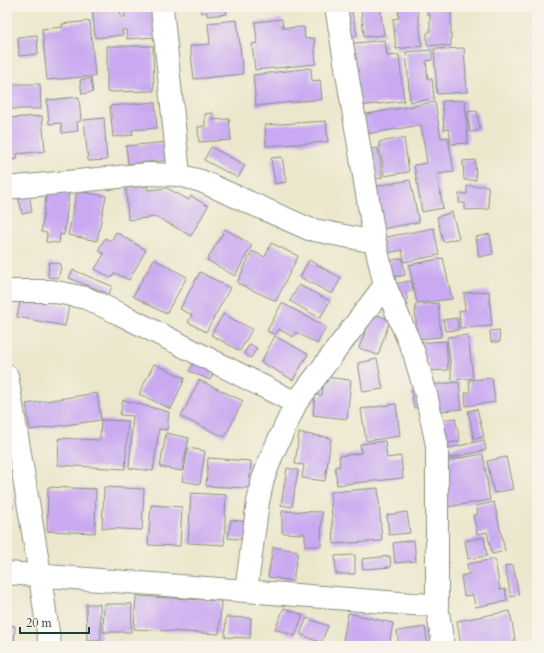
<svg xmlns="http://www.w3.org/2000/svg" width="544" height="653" font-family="Cardo,serif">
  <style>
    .building { fill: #c9a9f1 }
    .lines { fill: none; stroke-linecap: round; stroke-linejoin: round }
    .street-casing { stroke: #869280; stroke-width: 24 }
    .street { stroke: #fff; stroke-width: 22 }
  </style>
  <rect width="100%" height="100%" fill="#f7f3e8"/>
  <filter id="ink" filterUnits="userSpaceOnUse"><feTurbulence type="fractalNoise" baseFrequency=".025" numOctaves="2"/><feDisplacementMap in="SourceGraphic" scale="8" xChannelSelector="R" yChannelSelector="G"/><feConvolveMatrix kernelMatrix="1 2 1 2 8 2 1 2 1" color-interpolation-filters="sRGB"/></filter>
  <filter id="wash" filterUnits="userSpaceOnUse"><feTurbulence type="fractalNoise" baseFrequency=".012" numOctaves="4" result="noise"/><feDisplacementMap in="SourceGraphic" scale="16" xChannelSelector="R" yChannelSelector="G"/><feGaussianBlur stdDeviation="0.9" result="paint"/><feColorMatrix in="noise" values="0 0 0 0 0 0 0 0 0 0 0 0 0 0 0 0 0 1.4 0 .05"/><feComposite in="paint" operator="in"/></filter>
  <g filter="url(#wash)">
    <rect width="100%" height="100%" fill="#ece7cc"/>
    <g id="blocks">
      <!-- building -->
      <path class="building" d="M 92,7 L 120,7 L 121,17 L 125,17 L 124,7 L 153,7 L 156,37 L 127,39 L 126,30 L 122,30 L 123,35 L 95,38 Z
        M 200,7 L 226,7 L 227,14 L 207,16 L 207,12 L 201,13 Z
        M 339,7 L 351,7 L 357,35 L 346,38 Z
        M 375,7 L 380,7 L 384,35 L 364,37 L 361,9 Z
        M 398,7 L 417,7 L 422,46 L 396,49 L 393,19 L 399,18 Z
        M 427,7 L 451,7 L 451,46 L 427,45 L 427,33 L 430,32 L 430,14 L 427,14 Z
        M 282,19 L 283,28 L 304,27 L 305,39 L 314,38 L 316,64 L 255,70 L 252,44 L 257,43 L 255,22 Z
        M 237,20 L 243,74 L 194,79 L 190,46 L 210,44 L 208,23 Z
        M 90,21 L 95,76 L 47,80 L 42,29 L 63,27 L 62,24 Z
        M 37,35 L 38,54 L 19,56 L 18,37 Z
        M 385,40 L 387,56 L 399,55 L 404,101 L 359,106 L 346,44 Z
        M 107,46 L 153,46 L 154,91 L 107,92 Z
        M 464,48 L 467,92 L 437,94 L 434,49 Z
        M 432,50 L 432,60 L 426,61 L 428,79 L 432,79 L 434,99 L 410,102 L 406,52 Z
        M 311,68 L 312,81 L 320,80 L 322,99 L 256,106 L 253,75 Z
        M 91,78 L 93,92 L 82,94 L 80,80 Z
        M 7,84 L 40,84 L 41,109 L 7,109 Z
        M 79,97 L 81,121 L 77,122 L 78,131 L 62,133 L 61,123 L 49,124 L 47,100 Z
        M 465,100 L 468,143 L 451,144 L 449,129 L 444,130 L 442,101 Z
        M 155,102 L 157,128 L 132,130 L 133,135 L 113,137 L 110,106 Z
        M 435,102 L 441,138 L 448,137 L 454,172 L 437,174 L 443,208 L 422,212 L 414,165 L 427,163 L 421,125 L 360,135 L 356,116 Z
        M 477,111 L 480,130 L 470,132 L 467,112 Z
        M 213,113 L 213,120 L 229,119 L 231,140 L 199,142 L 198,127 L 205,126 L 205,114 Z
        M 42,116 L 45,151 L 17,154 L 18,159 L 7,160 L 7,118 Z
        M 104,118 L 107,160 L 88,161 L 84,120 Z
        M 326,121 L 328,142 L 266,146 L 265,125 Z
        M 404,138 L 409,172 L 384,176 L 379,142 Z
        M 167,142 L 169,160 L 128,164 L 126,146 Z
        M 211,147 L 245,165 L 238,178 L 204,160 Z
        M 378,148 L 382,178 L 366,180 L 362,150 Z
        M 282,157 L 286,182 L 275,184 L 271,158 Z
        M 475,160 L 476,180 L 464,180 L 463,161 Z
        M 410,180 L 419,222 L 376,230 L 367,188 Z
        M 147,186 L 148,190 L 167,188 L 189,200 L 191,196 L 208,206 L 191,236 L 157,217 L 128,220 L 126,188 Z
        M 467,186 L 488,186 L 489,209 L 465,210 L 465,203 L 459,203 L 459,194 L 467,194 Z
        M 47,190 L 69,193 L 64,235 L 60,234 L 59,243 L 46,242 L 47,233 L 41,232 Z
        M 77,191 L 106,196 L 97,241 L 68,235 Z
        M 29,193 L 32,212 L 22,214 L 18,195 Z
        M 452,212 L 459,238 L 443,242 L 437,217 Z
        M 434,228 L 439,255 L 404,262 L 402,250 L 379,255 L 376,239 Z
        M 225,229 L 252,245 L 235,276 L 207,260 Z
        M 116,232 L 146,250 L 129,280 L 115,273 L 111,278 L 95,269 L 104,254 L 98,250 L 105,238 L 111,241 Z
        M 490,234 L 493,254 L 479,257 L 476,237 Z
        M 271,243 L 298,256 L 276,301 L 237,283 L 252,251 L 265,257 Z
        M 402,258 L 405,275 L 387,278 L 384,262 Z
        M 443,258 L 452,299 L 417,303 L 409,265 Z
        M 154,259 L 187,277 L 166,314 L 133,296 Z
        M 309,260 L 341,278 L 332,294 L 300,277 Z
        M 49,262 L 61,264 L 59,278 L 48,277 Z
        M 73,270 L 112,286 L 109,294 L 69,278 Z
        M 200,272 L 230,288 L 206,332 L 188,322 L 192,315 L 180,309 Z
        M 411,281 L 413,290 L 406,292 L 408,305 L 396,307 L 393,284 Z
        M 299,285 L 330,301 L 320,318 L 290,301 Z
        M 489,291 L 492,326 L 460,328 L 459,311 L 465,310 L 464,293 Z
        M 21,297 L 69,306 L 65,326 L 17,317 Z
        M 282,303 L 326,327 L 317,344 L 296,332 L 293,337 L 279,329 L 275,335 L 267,331 Z
        M 438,303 L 441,337 L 417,339 L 415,305 Z
        M 372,313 L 390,320 L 378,355 L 359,348 Z
        M 223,314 L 252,329 L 240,351 L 211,335 Z
        M 457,318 L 458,330 L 445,331 L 443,320 Z
        M 499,330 L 500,342 L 491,342 L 490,331 Z
        M 468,335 L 473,378 L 452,380 L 447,337 Z
        M 275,336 L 308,354 L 293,380 L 261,362 Z
        M 446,341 L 448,370 L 428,371 L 427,356 L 417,357 L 416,343 Z
        M 250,344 L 257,348 L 251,358 L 244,353 Z
        M 196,358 L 216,367 L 210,380 L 189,371 Z
        M 377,359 L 383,389 L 363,392 L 358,363 Z
        M 154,364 L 185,378 L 171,409 L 139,394 Z
        M 324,377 L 351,380 L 347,419 L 313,415 L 315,395 L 322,395 Z
        M 492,378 L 495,402 L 466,406 L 465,393 L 470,392 L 469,380 Z
        M 199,380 L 243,401 L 225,437 L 181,417 Z
        M 459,382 L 462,409 L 432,412 L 429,385 Z
        M 422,388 L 425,407 L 414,408 L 411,390 Z
        M 97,393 L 101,420 L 30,430 L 26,404 Z
        M 123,400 L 169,412 L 167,430 L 159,429 L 153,471 L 129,468 L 133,416 L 120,415 Z
        M 396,404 L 400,436 L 366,441 L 361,409 Z
        M 477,409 L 484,437 L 474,439 L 468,411 Z
        M 455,418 L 460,441 L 440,445 L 436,421 Z
        M 101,420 L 128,421 L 125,469 L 58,465 L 59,438 L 100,440 Z
        M 166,433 L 189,438 L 182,471 L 160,467 Z
        M 299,433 L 331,438 L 325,481 L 302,478 L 304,465 L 295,464 Z
        M 484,440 L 486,450 L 445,459 L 442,450 Z
        M 385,441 L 387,458 L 401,456 L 403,478 L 337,485 L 335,467 L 340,466 L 339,456 L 361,453 L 360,444 Z
        M 188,448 L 205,451 L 200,484 L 182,481 Z
        M 483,454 L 490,500 L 447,507 L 438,462 Z
        M 506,457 L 513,489 L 494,493 L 487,461 Z
        M 208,458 L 251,461 L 249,488 L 206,486 Z
        M 287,468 L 298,470 L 292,507 L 281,505 Z
        M 7,481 L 8,481 L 13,509 L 7,510 Z
        M 48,487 L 96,489 L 95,533 L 47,531 Z
        M 104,487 L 144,489 L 142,530 L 102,528 Z
        M 378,488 L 382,541 L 334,544 L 330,492 Z
        M 191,493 L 226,495 L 224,545 L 188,543 Z
        M 494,502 L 505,551 L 492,554 L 487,532 L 477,534 L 473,515 L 478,514 L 476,506 Z
        M 151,505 L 182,507 L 180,546 L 148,545 Z
        M 282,511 L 322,512 L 321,546 L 305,546 L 305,534 L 282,533 Z
        M 407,512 L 410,533 L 389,535 L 387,515 Z
        M 231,520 L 250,522 L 248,540 L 228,538 Z
        M 484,537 L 487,556 L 468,559 L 465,541 Z
        M 414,540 L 416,561 L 395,563 L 393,543 Z
        M 273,547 L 298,551 L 293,581 L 268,577 Z
        M 355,555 L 355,574 L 336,574 L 335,556 Z
        M 390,556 L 391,567 L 363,569 L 362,559 Z
        M 495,559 L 500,590 L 505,589 L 507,601 L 475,607 L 473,595 L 464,596 L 461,576 L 469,574 L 467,564 Z
        M 513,565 L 519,595 L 511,597 L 505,566 Z
        M 136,596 L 221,601 L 219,634 L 134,629 Z
        M 86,604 L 100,604 L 101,641 L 87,641 Z
        M 104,604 L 132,604 L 131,632 L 103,632 Z
        M 284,608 L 303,615 L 295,636 L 275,629 Z
        M 510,611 L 516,646 L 461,646 L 457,621 Z
        M 348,613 L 393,623 L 389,646 L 342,646 Z
        M 226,617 L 251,618 L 250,638 L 225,637 Z
        M 307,618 L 328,626 L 321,643 L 300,634 Z
        M 7,626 L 15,626 L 14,646 L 7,646 Z
        M 425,627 L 428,646 L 399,646 L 397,631 Z"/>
    </g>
  </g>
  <g filter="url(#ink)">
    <use href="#blocks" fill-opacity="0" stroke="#869280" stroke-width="1"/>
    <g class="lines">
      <defs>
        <path id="street" d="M 162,7 L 179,175
          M 336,7 L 375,242 L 385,285 L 414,353 L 426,394 L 437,445 L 437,605 L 443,646
          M 7,188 L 148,174 L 179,175 L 201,181 L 309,229 L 375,242
          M 7,291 L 51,291 L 86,298 L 120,314 L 296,403
          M 7,376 L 37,556 L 50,646
          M 7,573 L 246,591 L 412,604 L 437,605
          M 246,591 L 258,502 L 263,479 L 272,455 L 296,403 L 385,285"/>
      </defs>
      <!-- street casing -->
      <use href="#street" class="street-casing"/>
      <!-- street -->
      <use href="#street" class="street"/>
    </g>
  </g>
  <!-- margin -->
  <rect width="544" height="653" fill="none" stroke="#f7f3e8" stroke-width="24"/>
  <!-- scale -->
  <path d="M20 627v6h69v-6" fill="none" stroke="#1f3d34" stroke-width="2"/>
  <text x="26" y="627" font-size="12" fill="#1f3d34" stroke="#f7f3e8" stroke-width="3" paint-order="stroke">20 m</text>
</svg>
